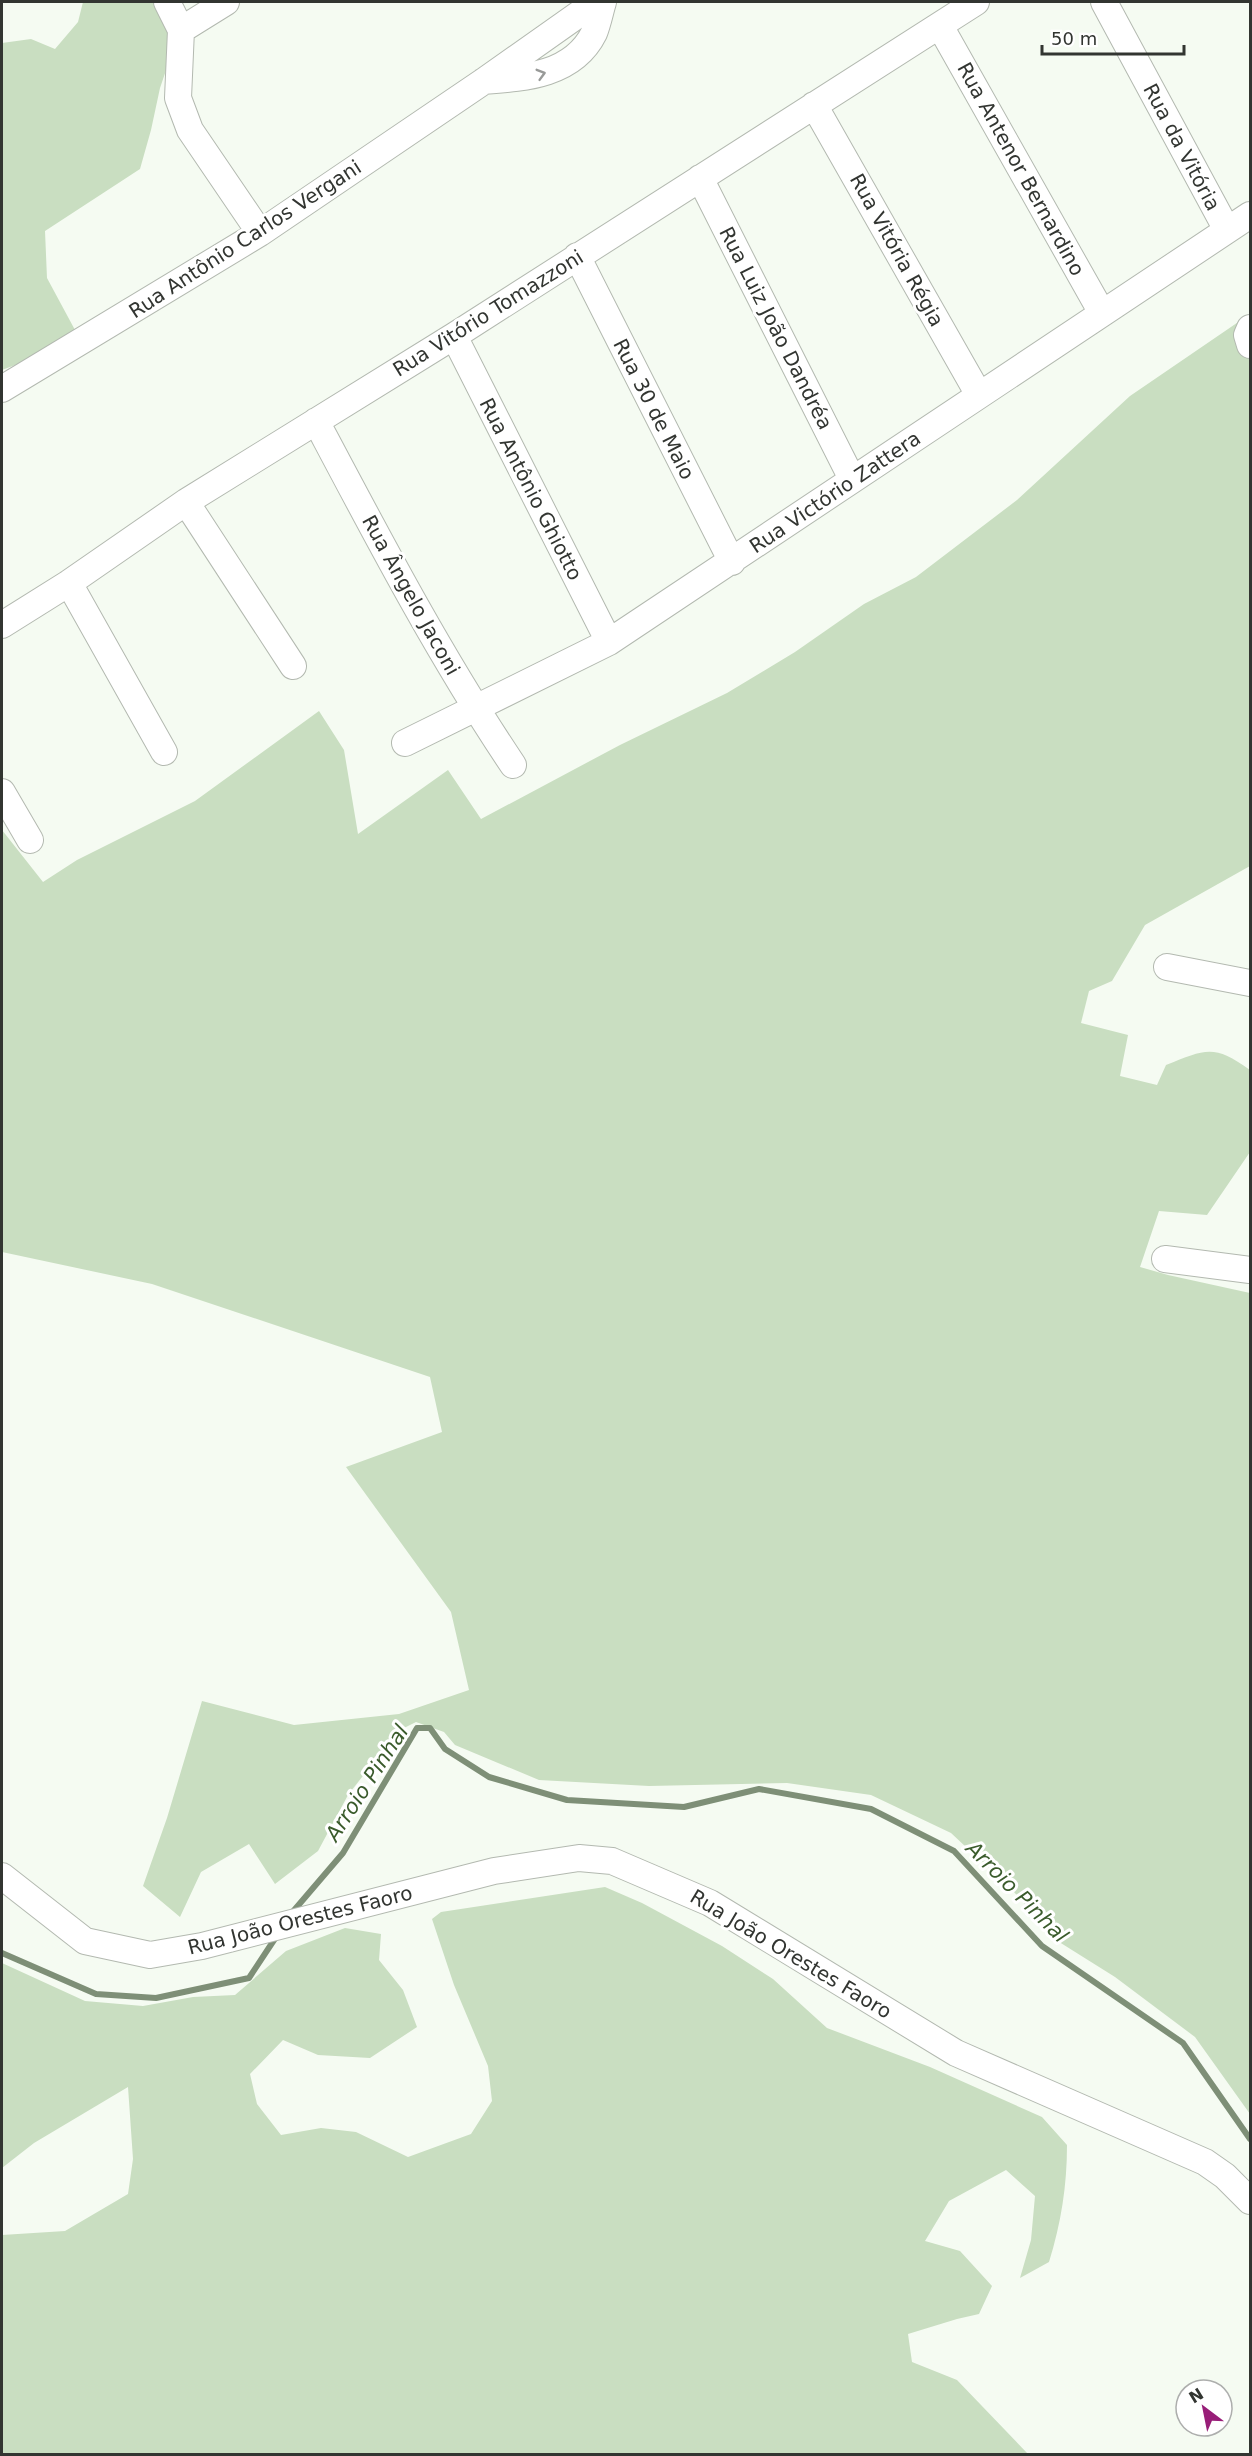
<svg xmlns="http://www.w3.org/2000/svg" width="1252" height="2456" font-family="'DejaVu Sans',sans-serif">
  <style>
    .green { fill: #c9dec1 }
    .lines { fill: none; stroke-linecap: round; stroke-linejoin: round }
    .stream { stroke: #7e8f77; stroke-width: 6 }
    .minor-casing { stroke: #b3b9b0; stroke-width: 28 }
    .minor { stroke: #fff; stroke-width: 26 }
    .oneway { stroke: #989a98 }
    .labels { text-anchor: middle; stroke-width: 6; stroke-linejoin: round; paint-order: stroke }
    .street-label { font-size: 20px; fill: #323531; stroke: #fff }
    .water-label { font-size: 21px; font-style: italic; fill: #3a5b2c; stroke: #fff }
  </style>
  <rect width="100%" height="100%" fill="#f5fbf2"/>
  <!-- green -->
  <path class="green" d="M 83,2 L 160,2 L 176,41 L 160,88 L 151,130 L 140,169 L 45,231 L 47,278 L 75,330 L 23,362 L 2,370 L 2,43 L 31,39 L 55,49 L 78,22 Z
    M 1250,314 L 1250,866 L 1145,925 L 1112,981 L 1089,991 L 1081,1023 L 1128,1035 L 1120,1076 L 1157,1085 L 1166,1065 C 1206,1049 1214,1044 1250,1070 L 1250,1152 L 1207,1215 L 1159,1211 L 1140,1267 L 1168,1275 L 1250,1293 L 1250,2114 L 1195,2037 L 1115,1977 L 1056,1940 L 1014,1892 L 951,1833 L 871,1795 L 787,1783 L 649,1786 L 539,1780 L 455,1745 L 444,1732 L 416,1722 L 398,1731 L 348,1795 L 318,1851 L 275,1884 L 249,1844 L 201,1872 L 180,1917 L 143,1886 L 167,1818 L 202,1701 L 294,1725 L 399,1714 L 469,1690 L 451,1612 L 346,1467 L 442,1432 L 430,1377 L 152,1284 L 2,1252 L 2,830 L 43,882 L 77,860 L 195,801 L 319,711 L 344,750 L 358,834 L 448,770 L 481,819 L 620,745 L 727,693 L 795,652 L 864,604 L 916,577 L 1017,500 L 1130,396 Z
    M 605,1887 L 642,1903 L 722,1946 L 773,1979 L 827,2028 L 930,2067 L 1042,2117 L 1067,2145 C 1067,2186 1061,2223 1049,2262 L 1020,2278 L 1031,2240 L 1035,2196 L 1006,2170 L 949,2201 L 925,2241 L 960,2251 L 992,2286 L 979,2314 L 957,2319 L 908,2334 L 912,2362 L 957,2380 L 1028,2454 L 2,2454 L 2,2235 L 65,2231 L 128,2194 L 133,2159 L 128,2087 L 34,2143 L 2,2168 L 2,1963 L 85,2001 L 143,2006 L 193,1997 L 235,1995 L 286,1951 L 345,1928 L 381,1934 L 379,1960 L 403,1990 L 417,2027 L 370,2058 L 318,2055 L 283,2040 L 250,2074 L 257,2104 L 281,2135 L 321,2128 L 356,2132 L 408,2157 L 471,2134 L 492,2101 L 488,2066 L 454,1985 L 432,1919 L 441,1912 Z"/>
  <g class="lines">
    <!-- stream -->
    <path class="stream" d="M 290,1915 L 343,1853 L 417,1728 L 430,1728 L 445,1749 L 489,1777 L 567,1800 L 684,1807 L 759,1789 L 871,1809 L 954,1851 L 1042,1946 L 1183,2043 L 1250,2139
      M 2,1953 L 96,1994 L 156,1998 L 249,1978 L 278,1934"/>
    <defs>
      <path id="minor" d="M 167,2 L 181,30
        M 1104,2 L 1227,230
        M 940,26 L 1102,313
        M 181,30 L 178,98 L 190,130 L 260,233
        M 181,30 L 226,2
        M 484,81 C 525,78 573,75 594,33 C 598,23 600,12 603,2
        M 814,105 L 979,395
        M 700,178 L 852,479
        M 577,256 L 732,562
        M 1250,328 L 1247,335 L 1250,345
        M 454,336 L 609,642
        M 2,389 L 260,233 L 484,81 L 596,2
        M 316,421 C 378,538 439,655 513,765
        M 186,502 L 293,666
        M 69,583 L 164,752
        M 2,625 L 69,583 L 186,502 L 454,336 L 976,2
        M 405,743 L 609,642 L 1250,215
        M 2,792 L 30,840
        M 1167,967 L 1250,983
        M 1165,1259 L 1250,1270
        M 2,1876 L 85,1941 L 150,1955 L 202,1946 L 494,1871 L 579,1858 L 612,1861 L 710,1903 L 956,2053 L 1205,2162 L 1225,2176 L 1250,2201"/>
    </defs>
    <!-- minor casing -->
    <use href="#minor" class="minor-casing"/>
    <!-- minor -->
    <use href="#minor" class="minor"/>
  </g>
  <!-- one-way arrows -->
  <defs><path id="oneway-chevron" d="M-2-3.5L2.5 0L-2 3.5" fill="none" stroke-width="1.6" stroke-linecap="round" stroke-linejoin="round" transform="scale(1.5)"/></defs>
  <use class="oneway" href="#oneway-chevron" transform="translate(541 74) rotate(-16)"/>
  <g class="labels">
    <!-- street labels -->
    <g class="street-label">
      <text transform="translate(1182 147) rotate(62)" y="7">Rua da Vitória</text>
      <text transform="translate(1021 169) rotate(61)" y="7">Rua Antenor Bernardino</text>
      <text transform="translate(245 239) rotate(-33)" y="7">Rua Antônio Carlos Vergani</text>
      <text transform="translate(897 250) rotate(61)" y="7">Rua Vitória Régia</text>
      <text transform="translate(488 313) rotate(-32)" y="7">Rua Vitório Tomazzoni</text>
      <text transform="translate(776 328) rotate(63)" y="7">Rua Luiz João Dandréa</text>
      <text transform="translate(654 409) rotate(63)" y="7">Rua 30 de Maio</text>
      <text transform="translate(531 489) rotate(63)" y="7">Rua Antônio Ghiotto</text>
      <text transform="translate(835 492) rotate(-34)" y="7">Rua Victório Zattera</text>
      <text transform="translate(411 595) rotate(61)" y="7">Rua Ângelo Jaconi</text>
      <text transform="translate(300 1920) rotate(-14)" y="7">Rua João Orestes Faoro</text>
      <text transform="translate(791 1954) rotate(31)" y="7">Rua João Orestes Faoro</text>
    </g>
    <!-- water labels -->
    <g class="water-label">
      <text transform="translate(367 1783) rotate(-57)" y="7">Arroio Pinhal</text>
      <text transform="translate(1017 1892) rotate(45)" y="7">Arroio Pinhal</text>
    </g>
  </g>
  <!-- border -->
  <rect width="1252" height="2456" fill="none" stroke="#323531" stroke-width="6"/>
  <!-- north arrow -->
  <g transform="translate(1204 2408) rotate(328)"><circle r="28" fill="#ffffff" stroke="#adaead" stroke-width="1.5"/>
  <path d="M0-4.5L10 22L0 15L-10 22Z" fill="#981e78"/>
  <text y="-9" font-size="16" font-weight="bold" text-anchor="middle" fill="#323531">N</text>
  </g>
  <!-- scale -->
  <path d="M1042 45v9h142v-9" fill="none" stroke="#323531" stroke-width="3"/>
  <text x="1051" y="45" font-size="18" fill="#323531" stroke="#ffffff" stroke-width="4.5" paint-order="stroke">50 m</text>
</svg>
